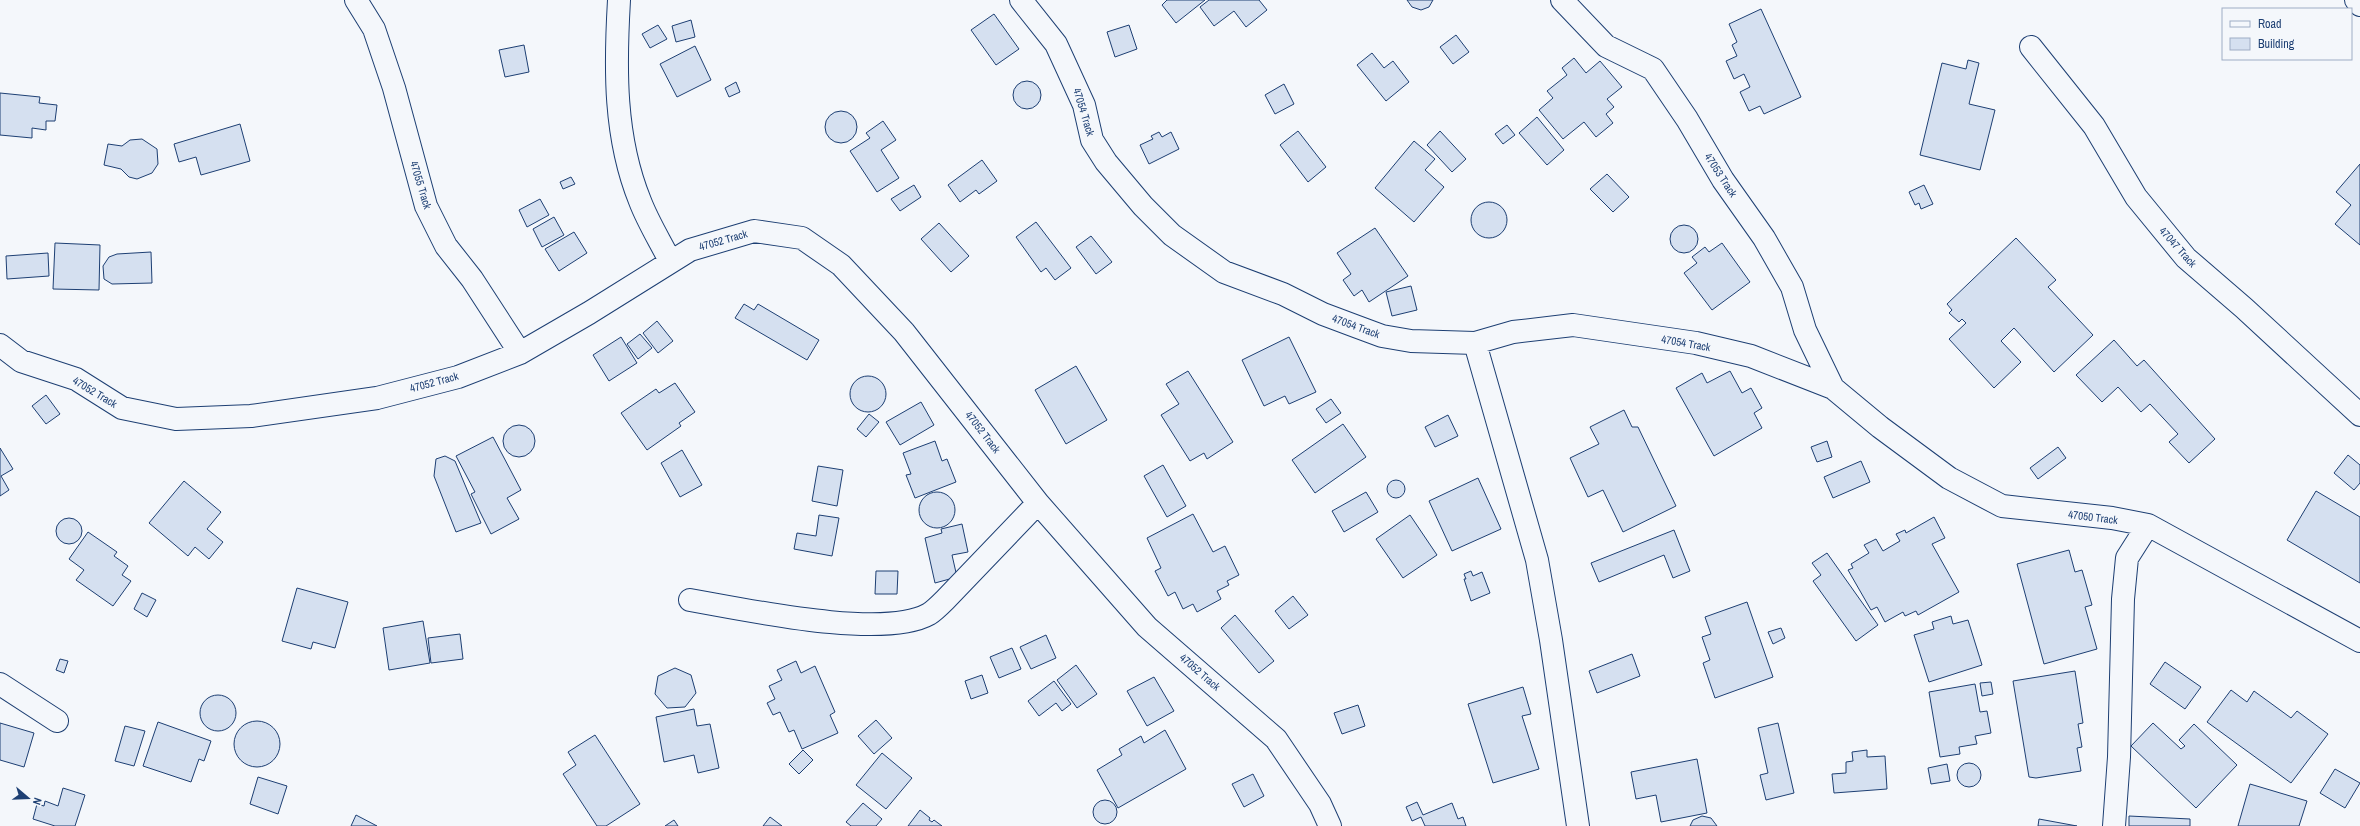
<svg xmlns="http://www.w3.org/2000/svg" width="2360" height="826" font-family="'Archivo Narrow',sans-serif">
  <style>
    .building { fill: #d5e0f0; stroke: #1d3f73 }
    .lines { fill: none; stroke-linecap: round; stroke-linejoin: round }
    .minor-casing { stroke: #1d3f73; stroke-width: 24 }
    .minor { stroke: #f4f7fb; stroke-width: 22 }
    .labels { text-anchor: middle; stroke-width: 3; stroke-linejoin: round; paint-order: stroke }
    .street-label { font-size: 11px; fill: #1d3f73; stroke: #f4f7fb }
  </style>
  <rect width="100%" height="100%" fill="#f4f7fb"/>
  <!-- building -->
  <path class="building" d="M 1167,0 L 1205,0 L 1176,23 L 1162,5 Z
    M 1209,0 L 1259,0 L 1267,10 L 1246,27 L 1234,11 L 1214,26 L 1200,7 Z
    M 1407,0 L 1433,0 L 1429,7 L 1421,10 L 1412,7 Z
    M 1761,9 L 1801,97 L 1764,114 L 1760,106 L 1749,111 L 1740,92 L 1750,87 L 1744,74 L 1734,79 L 1726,61 L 1737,56 L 1732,45 L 1737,42 L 1729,24 Z
    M 994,14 L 1019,49 L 996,65 L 971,30 Z
    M 691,20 L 695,37 L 676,42 L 672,26 Z
    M 658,25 L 667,39 L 650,48 L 642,34 Z
    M 1129,25 L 1137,49 L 1115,57 L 1107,32 Z
    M 1456,35 L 1469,52 L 1453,64 L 1440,47 Z
    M 524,45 L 529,72 L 505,77 L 499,50 Z
    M 695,46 L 711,80 L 677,97 L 660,64 Z
    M 1372,53 L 1384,68 L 1393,61 L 1409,82 L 1386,101 L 1357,65 Z
    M 1574,58 L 1586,73 L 1600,61 L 1622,87 L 1607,99 L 1614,107 L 1606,114 L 1613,123 L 1596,137 L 1584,122 L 1563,139 L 1539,110 L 1553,98 L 1547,91 L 1567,75 L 1562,68 Z
    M 1968,60 L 1979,63 L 1969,104 L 1995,110 L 1980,170 L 1920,155 L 1942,63 L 1966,69 Z
    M1013 95a14 14 0 1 1 28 0a14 14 0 1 1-28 0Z
    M 736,82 L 740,92 L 729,97 L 725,88 Z
    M 1284,84 L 1294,104 L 1275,114 L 1265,95 Z
    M 0,93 L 40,97 L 39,103 L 57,105 L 55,121 L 46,121 L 46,130 L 32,128 L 32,138 L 0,135 Z
    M825 127a16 16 0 1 1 32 0a16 16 0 1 1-32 0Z
    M 1537,117 L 1564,150 L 1547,165 L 1519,133 Z
    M 883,121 L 896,140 L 881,150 L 899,178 L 877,192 L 850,151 L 870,138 L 866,133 Z
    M 240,124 L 250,161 L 201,175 L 196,157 L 179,162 L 174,144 Z
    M 1507,125 L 1515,135 L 1503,144 L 1495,134 Z
    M 1298,131 L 1326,167 L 1308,182 L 1280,145 Z
    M 1440,131 L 1466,159 L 1452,172 L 1427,145 Z
    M 1159,132 L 1162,137 L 1171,132 L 1179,149 L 1149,164 L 1140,145 L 1153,139 L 1151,136 Z
    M 142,139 L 157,149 L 158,164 L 152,173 L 137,179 L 129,177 L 121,169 L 104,165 L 108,144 L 122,146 L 130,140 Z
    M 1414,141 L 1435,159 L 1425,170 L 1444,187 L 1414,222 L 1375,188 Z
    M 982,160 L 997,181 L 979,194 L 976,190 L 960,202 L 948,185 Z
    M 2360,164 L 2360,245 L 2335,224 L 2351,205 L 2336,192 Z
    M 1607,174 L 1629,197 L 1613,212 L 1590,189 Z
    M 571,177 L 575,184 L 563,189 L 560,182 Z
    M 914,185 L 921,197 L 900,211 L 891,199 Z
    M 1924,185 L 1933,204 L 1921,209 L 1919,203 L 1915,205 L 1909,192 Z
    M 540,199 L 549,215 L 527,227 L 519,210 Z
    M1471 220a18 18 0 1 1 36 0a18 18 0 1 1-36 0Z
    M 554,217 L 564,235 L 542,247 L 533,229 Z
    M 1036,222 L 1071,268 L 1055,280 L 1046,268 L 1041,272 L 1016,237 Z
    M 939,223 L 969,256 L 951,272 L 921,239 Z
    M1670 239a14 14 0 1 1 28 0a14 14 0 1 1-28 0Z
    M 1375,228 L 1408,276 L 1369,302 L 1362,290 L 1354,296 L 1343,280 L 1351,274 L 1337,253 Z
    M 574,232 L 587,253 L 559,271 L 545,249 Z
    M 1091,236 L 1112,262 L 1096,274 L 1076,247 Z
    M 2016,238 L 2056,280 L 2048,287 L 2093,335 L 2054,372 L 2014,328 L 2001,341 L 2021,362 L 1994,388 L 1949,339 L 1966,323 L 1962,319 L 1959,322 L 1949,313 L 1952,310 L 1947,304 Z
    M 55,243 L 100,245 L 99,290 L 53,289 Z
    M 1722,243 L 1750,282 L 1712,310 L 1684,273 L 1697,263 L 1692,257 L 1705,247 L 1709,252 Z
    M 151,252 L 152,283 L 112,284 L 104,279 L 103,266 L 109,257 L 117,254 Z
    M 48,253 L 49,276 L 7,279 L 6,256 Z
    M 1411,286 L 1417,310 L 1392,316 L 1386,292 Z
    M 744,304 L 754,310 L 758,304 L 819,340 L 807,360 L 735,318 Z
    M 657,321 L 673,341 L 658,353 L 643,333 Z
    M 640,334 L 652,348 L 638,359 L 627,344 Z
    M 621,337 L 637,363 L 609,381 L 593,355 Z
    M 1289,337 L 1316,392 L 1289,404 L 1285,396 L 1264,406 L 1242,360 Z
    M 2114,340 L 2137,366 L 2144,360 L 2215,439 L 2189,463 L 2169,442 L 2178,434 L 2150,404 L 2141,412 L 2118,387 L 2102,402 L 2076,375 Z
    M 1076,366 L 1107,420 L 1066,444 L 1035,390 Z
    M 1188,371 L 1233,442 L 1207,459 L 1204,453 L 1190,461 L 1161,415 L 1179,404 L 1166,384 Z
    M 1730,371 L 1742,393 L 1751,388 L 1762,408 L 1754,413 L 1762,428 L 1714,456 L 1676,388 L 1702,373 L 1707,383 Z
    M850 394a18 18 0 1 1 36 0a18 18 0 1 1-36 0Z
    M 675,383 L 695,412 L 679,423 L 681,426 L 647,450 L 621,413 L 656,389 L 659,393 Z
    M 46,395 L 60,414 L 46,424 L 32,406 Z
    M 1331,399 L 1341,413 L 1326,423 L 1316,409 Z
    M 921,402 L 934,425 L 900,445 L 886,422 Z
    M 1624,410 L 1632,427 L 1638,427 L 1676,506 L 1623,532 L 1603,490 L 1588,497 L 1570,458 L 1599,444 L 1590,427 Z
    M 869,414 L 879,422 L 866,437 L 857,429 Z
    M 1448,415 L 1458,436 L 1435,447 L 1425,427 Z
    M 1343,424 L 1366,457 L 1315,493 L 1292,460 Z
    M503 441a16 16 0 1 1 32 0a16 16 0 1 1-32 0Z
    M 493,437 L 521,490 L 507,498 L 519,519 L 491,534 L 471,494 L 475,492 L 456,456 Z
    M 935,441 L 942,461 L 947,459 L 956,482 L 915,498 L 906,475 L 911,474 L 903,453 Z
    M 1827,441 L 1832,457 L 1817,462 L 1811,447 Z
    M 2058,447 L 2066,458 L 2038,479 L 2030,468 Z
    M 0,448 L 13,469 L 1,476 L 9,490 L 0,496 Z
    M 682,450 L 702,485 L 680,497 L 661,463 Z
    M 2348,455 L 2360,465 L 2360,483 L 2354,490 L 2334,473 Z
    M 445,456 L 455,461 L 481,523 L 456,532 L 434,476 L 436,459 Z
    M 1861,461 L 1870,482 L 1833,498 L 1824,477 Z
    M 1163,465 L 1186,506 L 1167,517 L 1144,476 Z
    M 818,466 L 843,470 L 837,506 L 812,501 Z
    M 1478,478 L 1501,529 L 1452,551 L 1429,501 Z
    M1387 489a9 9 0 1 1 18 0a9 9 0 1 1-18 0Z
    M 184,481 L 221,512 L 207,529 L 223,542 L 209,559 L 195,547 L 188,556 L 149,523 Z
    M 2316,491 L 2360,517 L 2360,583 L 2287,540 Z
    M 1366,492 L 1378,512 L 1344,532 L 1332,511 Z
    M919 510a18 18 0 1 1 36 0a18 18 0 1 1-36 0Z
    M 1193,514 L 1213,552 L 1225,546 L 1239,575 L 1227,581 L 1229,585 L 1217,591 L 1221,599 L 1197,612 L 1193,604 L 1183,609 L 1175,592 L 1168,596 L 1155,571 L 1161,568 L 1147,538 Z
    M 819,515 L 839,518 L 832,556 L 794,549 L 797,533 L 816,536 Z
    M 1410,515 L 1437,555 L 1403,578 L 1376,539 Z
    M 1934,517 L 1945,538 L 1932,544 L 1959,592 L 1918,615 L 1916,611 L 1905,616 L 1903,612 L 1885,622 L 1877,607 L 1871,610 L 1848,570 L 1853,568 L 1851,564 L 1869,553 L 1864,545 L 1876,539 L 1883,551 L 1900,541 L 1896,534 L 1905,530 L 1906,533 Z
    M56 531a13 13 0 1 1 26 0a13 13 0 1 1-26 0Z
    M 962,524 L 968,552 L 952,555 L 957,577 L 935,583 L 925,538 L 942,533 L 941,529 Z
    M 1674,530 L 1690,571 L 1673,578 L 1664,555 L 1599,582 L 1591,563 Z
    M 88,532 L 117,552 L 114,556 L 128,566 L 122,575 L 131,581 L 113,606 L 76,580 L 84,570 L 69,559 Z
    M 2069,550 L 2075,572 L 2082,570 L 2092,605 L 2085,607 L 2097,649 L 2044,664 L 2017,564 Z
    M 1827,553 L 1878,625 L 1856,641 L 1813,581 L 1821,575 L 1812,563 Z
    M 876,571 L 898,571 L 897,594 L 875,594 Z
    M 1471,571 L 1473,576 L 1482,572 L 1490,593 L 1471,601 L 1464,579 L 1466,579 L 1464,574 Z
    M 297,588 L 348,602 L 335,648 L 313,642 L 311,649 L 282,641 Z
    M 142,593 L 156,600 L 147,617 L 134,609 Z
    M 1293,596 L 1308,615 L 1289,629 L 1275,611 Z
    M 1747,602 L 1773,677 L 1715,698 L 1703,663 L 1710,660 L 1702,637 L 1711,634 L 1705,617 Z
    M 1235,615 L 1274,661 L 1259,673 L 1221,628 Z
    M 1951,616 L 1953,624 L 1968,620 L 1982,665 L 1929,682 L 1914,635 L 1934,629 L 1932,622 Z
    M 423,621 L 430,663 L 389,670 L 383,628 Z
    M 1781,628 L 1785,638 L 1773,644 L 1768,632 Z
    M 460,634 L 463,659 L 431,663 L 428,638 Z
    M 1046,635 L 1056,658 L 1031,669 L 1020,647 Z
    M 1012,648 L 1021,669 L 999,678 L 990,657 Z
    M 1632,654 L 1640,676 L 1597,693 L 1589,671 Z
    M 60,659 L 68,661 L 64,673 L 56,670 Z
    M 796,661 L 801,673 L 815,666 L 835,712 L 830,715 L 838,733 L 802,749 L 794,730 L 789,732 L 780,712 L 773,715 L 767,703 L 775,699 L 769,686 L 782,680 L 777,670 Z
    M 2165,662 L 2201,687 L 2185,709 L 2150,684 Z
    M 1076,665 L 1097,694 L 1077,708 L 1057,680 Z
    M 675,668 L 691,675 L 696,693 L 685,707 L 667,708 L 655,694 L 658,676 Z
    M 2075,671 L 2083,723 L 2078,724 L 2082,747 L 2077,748 L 2081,771 L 2036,778 L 2029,777 L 2013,681 Z
    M 982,675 L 988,693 L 971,699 L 965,681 Z
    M 1154,677 L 1174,711 L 1147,726 L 1127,691 Z
    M 1054,681 L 1071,704 L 1062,711 L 1056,703 L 1039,716 L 1028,701 Z
    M 1991,682 L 1993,694 L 1982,696 L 1980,683 Z
    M 1975,684 L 1980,712 L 1987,711 L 1991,733 L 1975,736 L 1977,744 L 1959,747 L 1960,754 L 1940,757 L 1929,692 Z
    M 1523,687 L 1531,714 L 1522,716 L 1539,769 L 1493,783 L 1468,704 Z
    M 2231,690 L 2247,702 L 2254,691 L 2291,718 L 2297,711 L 2328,734 L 2291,783 L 2207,722 Z
    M200 713a18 18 0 1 1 36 0a18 18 0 1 1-36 0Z
    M 1358,705 L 1365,726 L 1342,734 L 1334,713 Z
    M 694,709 L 697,726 L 710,724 L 719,768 L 698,773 L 694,755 L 664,762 L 656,717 Z
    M 876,720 L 892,738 L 874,754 L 858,736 Z
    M234 744a23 23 0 1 1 46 0a23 23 0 1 1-46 0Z
    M 158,722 L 211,741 L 204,761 L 199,759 L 191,782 L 143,766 Z
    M 0,723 L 34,733 L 24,767 L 0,760 Z
    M 1778,723 L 1794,793 L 1766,800 L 1760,775 L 1768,773 L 1758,728 Z
    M 2153,723 L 2181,749 L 2185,746 L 2179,740 L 2194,724 L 2237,765 L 2196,808 L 2131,746 Z
    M 125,726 L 145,731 L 134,766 L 115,761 Z
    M 1165,730 L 1186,769 L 1118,808 L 1097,770 L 1122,755 L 1119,749 L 1141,736 L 1144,743 Z
    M 595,735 L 640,804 L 606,826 L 597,826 L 563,774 L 576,765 L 568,752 Z
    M 803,750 L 813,760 L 799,774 L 789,764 Z
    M 1867,750 L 1867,757 L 1885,756 L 1887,789 L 1834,793 L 1832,774 L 1846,773 L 1846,762 L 1853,761 L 1852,752 Z
    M 882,753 L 912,778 L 886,809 L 856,785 Z
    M 1697,759 L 1707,813 L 1661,822 L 1656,795 L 1636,799 L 1631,772 Z
    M1957 775a12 12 0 1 1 24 0a12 12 0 1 1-24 0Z
    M 1947,764 L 1950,781 L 1931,784 L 1928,768 Z
    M 2335,769 L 2360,783 L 2345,808 L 2320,793 Z
    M 1253,774 L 1264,796 L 1244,807 L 1232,784 Z
    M 258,777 L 287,786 L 278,814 L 250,804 Z
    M 2250,784 L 2307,801 L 2299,826 L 2238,826 Z
    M 63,788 L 85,795 L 75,826 L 55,826 L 33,819 L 37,804 L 44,806 L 45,801 L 58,806 Z
    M1093 812a12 12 0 1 1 24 0a12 12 0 1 1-24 0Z
    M 1417,802 L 1423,815 L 1452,803 L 1458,819 L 1463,817 L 1466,826 L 1425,826 L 1421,817 L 1412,821 L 1406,807 Z
    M 863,803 L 882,819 L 876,826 L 851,826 L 846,822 Z
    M 920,810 L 930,818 L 929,820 L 932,822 L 934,820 L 942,826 L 908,826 Z
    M 356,815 L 377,826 L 351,826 Z
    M 1702,816 L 1711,818 L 1717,826 L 1690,826 L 1693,820 Z
    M 2129,816 L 2190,819 L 2190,826 L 2129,826 Z
    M 770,817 L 782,826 L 763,826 Z
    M 2039,819 L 2077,826 L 2038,826 Z
    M 674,820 L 678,826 L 665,826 Z"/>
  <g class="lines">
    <defs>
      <path id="minor" d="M 356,0 L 374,29 L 394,88 L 426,206 L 446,246 L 472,279 L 520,353
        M 619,0 C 615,68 614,137 640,201 C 648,222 660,241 670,261
        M 1021,0 L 1056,44 L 1084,105 L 1092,140 L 1106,162 L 1143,206 L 1172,235 L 1224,272 L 1283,294 L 1323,314 L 1355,326 L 1382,336 L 1411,341 L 1475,343 L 1513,332 L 1573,325 L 1696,343 L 1751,356 L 1833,388 L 1880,427 L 1949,478 L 2002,506 L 2112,518 L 2148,525 L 2360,641
        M 1562,0 L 1606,46 L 1653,69 L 1687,119 L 1723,180 L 1764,238 L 1792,287 L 1805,330 L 1833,388
        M 2356,0 L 2360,5
        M 2031,47 L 2094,126 L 2136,197 L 2186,258 L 2244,308 L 2360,415
        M 1475,343 L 1537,560 L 1551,640 L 1578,826
        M 0,345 L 21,361 L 76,379 L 122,408 L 176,419 L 251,416 L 377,398 L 458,377 L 520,353 L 589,313 L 690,250 L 754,231 L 802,238 L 841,265 L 904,332 L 1038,503 L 1147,627 L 1276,739 L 1320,804 L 1330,826
        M 690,600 C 743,609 883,640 929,614 C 934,611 940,605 945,600 L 1038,503
        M 0,684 L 57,721
        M 2114,826 L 2119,757 L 2123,599 L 2127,558 L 2148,525"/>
    </defs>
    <!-- minor casing -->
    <use href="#minor" class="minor-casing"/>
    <!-- minor -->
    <use href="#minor" class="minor"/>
  </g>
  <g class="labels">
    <!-- street labels -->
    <g class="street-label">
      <text transform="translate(1084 112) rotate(73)" y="4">47054 Track</text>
      <text transform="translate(1721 175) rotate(57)" y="4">47053 Track</text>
      <text transform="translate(421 185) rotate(73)" y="4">47055 Track</text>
      <text transform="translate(723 240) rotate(-16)" y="4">47052 Track</text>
      <text transform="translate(2178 247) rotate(48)" y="4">47047 Track</text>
      <text transform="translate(1356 326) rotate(20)" y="4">47054 Track</text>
      <text transform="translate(1686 343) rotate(10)" y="4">47054 Track</text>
      <text transform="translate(434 382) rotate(-15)" y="4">47052 Track</text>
      <text transform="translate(95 392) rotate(31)" y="4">47052 Track</text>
      <text transform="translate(983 432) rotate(52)" y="4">47052 Track</text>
      <text transform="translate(2093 517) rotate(7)" y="4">47050 Track</text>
      <text transform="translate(1200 672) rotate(41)" y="4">47052 Track</text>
    </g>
  </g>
  <!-- legend -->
  <rect x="2222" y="8" width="130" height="52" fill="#f4f7fb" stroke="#9eadc5"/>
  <rect x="2230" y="21" width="20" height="6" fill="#f4f7fb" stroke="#9eadc5"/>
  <text x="2258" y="28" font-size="12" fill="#1d3f73">Road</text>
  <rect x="2230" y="38" width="20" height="12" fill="#d5e0f0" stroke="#9eadc5"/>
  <text x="2258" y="48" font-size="12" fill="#1d3f73">Building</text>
  <!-- north arrow -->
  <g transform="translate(28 798) rotate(109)" stroke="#f4f7fb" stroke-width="3" paint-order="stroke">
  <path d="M0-3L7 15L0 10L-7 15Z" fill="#1d3f73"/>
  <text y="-6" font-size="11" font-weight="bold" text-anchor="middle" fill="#1d3f73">N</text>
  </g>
</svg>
